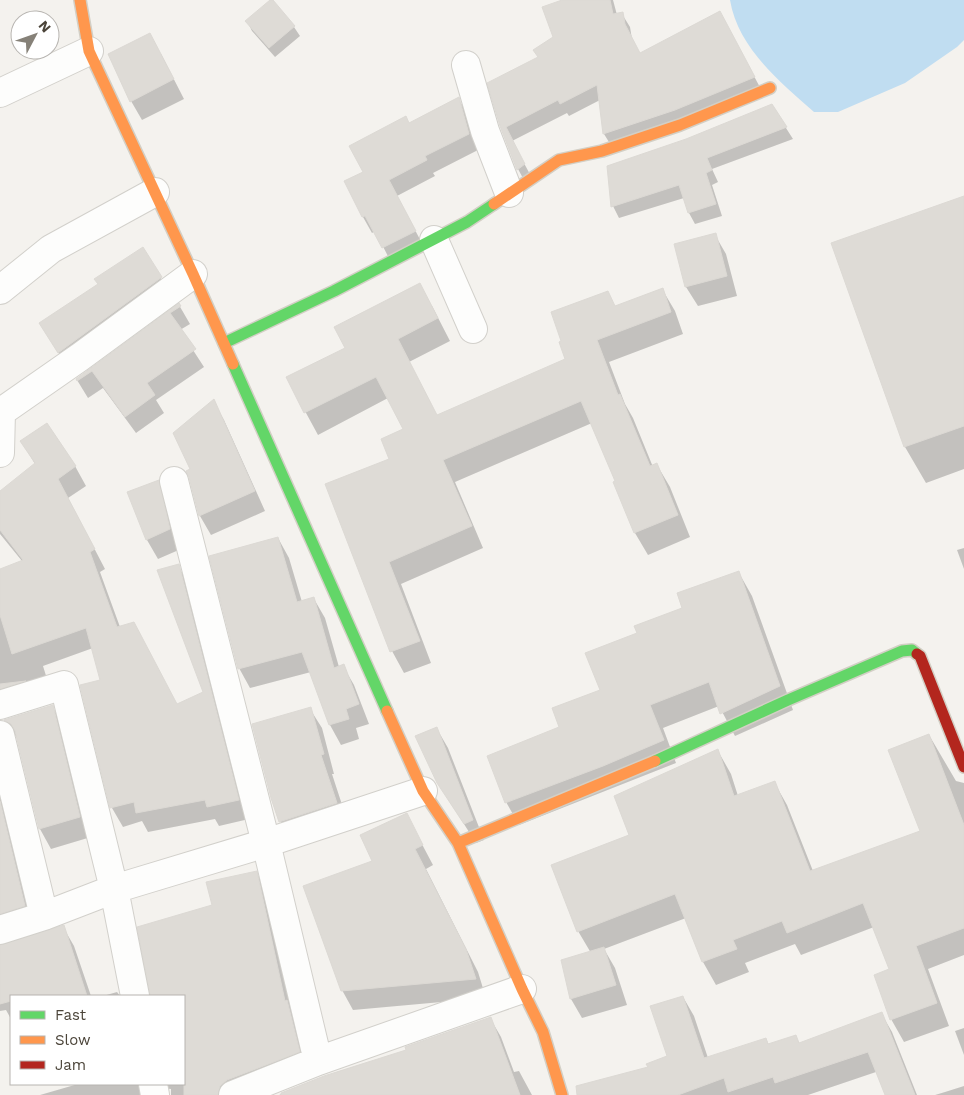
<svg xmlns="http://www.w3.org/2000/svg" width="964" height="1095" font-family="'Work Sans',sans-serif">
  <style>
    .water { fill: #c0ddf1 }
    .shadow { fill: #0003 }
    .building { fill: #dedbd6; stroke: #dcd9d4 }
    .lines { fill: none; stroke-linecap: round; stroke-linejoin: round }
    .street-casing { stroke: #d2d0cb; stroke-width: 30 }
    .fast-casing { stroke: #d3cfc5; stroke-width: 14 }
    .slow-casing { stroke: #d3cfc5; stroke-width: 14 }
    .jam-casing { stroke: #d3cfc5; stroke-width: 14 }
    .street { stroke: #fdfdfc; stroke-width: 28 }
    .fast { stroke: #63d668; stroke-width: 11 }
    .slow { stroke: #ff974d; stroke-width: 11 }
    .jam { stroke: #b3261e; stroke-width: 11 }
  </style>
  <rect width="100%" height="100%" fill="#f4f2ee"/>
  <!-- water -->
  <path class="water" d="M 730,0 L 964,0 L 964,40 L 957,47 L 905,83 L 838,112 L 814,112 C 780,82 738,48 730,0 Z"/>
  <!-- shadow -->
  <path class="shadow" d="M 565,0 L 613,0 L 617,15 L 622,14 L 630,27 L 632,39 L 640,55 L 727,26 L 762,91 L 612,147 L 604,134 L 600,100 L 569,116 L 567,113 L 512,141 L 532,178 L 525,182 L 518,169 L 501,126 L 539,57 L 554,37 Z
    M 247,21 L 294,27 L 300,36 L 275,57 L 252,31 Z
    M 161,54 L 184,99 L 142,120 L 131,101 Z
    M 458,99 L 468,114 L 478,150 L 433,173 L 435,176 L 397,196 L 424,247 L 392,264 L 375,231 L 372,233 L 363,217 L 345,182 L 364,172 Z
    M 772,106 L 793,139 L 712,169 L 718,182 L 712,185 L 722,216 L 695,224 L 689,213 L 684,198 L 619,218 L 613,206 L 686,141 Z
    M 964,197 L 964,469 L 926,483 L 905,447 Z
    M 715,235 L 726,254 L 737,296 L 698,306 L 686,287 L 676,245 Z
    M 142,249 L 173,297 L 71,372 L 52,343 L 99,285 Z
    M 662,289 L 675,311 L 683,334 L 609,362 L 625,404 L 633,418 L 653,467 L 657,465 L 670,487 L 690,537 L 648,555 L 635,533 L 614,482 L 616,482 L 592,423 L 455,482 L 483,548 L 401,584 L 431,663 L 404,673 L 392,651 L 327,485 L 391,460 L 405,430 L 388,398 L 318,435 L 287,378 L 432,306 L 450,341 L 409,362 L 437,416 L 567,360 L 608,293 L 615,307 Z
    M 179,305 L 190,324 L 180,330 L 204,367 L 156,400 L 164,413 L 136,433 L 103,388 L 88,398 L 77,380 Z
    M 213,401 L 224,420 L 265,511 L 211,535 L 200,516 L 190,477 Z
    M 22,442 L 75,466 L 86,486 L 68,498 L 105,569 L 100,572 L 120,627 L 177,705 L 205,693 L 178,566 L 189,585 L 249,819 L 219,826 L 215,819 L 148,832 L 142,821 L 123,827 L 112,808 L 82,686 L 102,681 L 93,648 L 43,666 L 52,695 L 0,713 L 0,570 L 22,561 L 0,534 L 0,493 L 35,464 Z
    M 158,482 L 170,501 L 181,549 L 158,559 L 147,540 L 129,493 Z
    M 278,538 L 289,558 L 302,602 L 314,599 L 325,618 L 339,667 L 343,666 L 354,685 L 369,724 L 356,728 L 359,739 L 341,745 L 330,725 L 311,672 L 250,688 L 239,668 Z
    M 964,548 L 964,569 L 957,550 Z
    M 739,573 L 752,596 L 793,710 L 735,736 L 719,706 L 663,728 L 676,763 L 519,825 L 506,802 L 561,728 L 601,691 L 639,634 L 684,609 Z
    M 52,706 L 63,726 L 91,837 L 51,849 L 40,829 L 19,741 L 6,721 Z
    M 310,709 L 322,728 L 334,774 L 332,774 L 348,823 L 292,841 L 281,822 L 272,798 Z
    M 437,729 L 448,748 L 484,840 L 476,843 L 438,783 Z
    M 929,735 L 956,781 L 964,783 L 964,955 L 928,969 L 949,1026 L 904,1042 L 891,1019 L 891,970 L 874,927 L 801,955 L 795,944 L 745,963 L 749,972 L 716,985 L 703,962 L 686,918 L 604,949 L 615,968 L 627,1005 L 582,1018 L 571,999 L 563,961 L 591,953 L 578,931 L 631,836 L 718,751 L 731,774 L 738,796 L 774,782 L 787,805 L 813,871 L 922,832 Z
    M 0,779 L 36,925 L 0,938 Z
    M 406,814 L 433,865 L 426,869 L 478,972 L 486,998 L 353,1010 L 342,990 L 374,861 Z
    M 256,872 L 267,891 L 310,1071 L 249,1095 L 171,1095 L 171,1089 L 161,1088 L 151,1095 L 40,1095 L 78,1084 L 184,1084 L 184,996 L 151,996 L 152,993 L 213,905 Z
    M 63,927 L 74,946 L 91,996 L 11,996 L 11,1019 L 6,1010 L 0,1011 L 0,946 Z
    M 117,992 L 120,996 L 103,996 Z
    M 683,997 L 694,1016 L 708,1058 L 766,1039 L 769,1045 L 795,1036 L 800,1044 L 881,1013 L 892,1032 L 917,1095 L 886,1095 L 876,1072 L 808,1095 L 578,1095 L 649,1068 L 668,1057 Z
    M 490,1018 L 501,1037 L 514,1072 L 519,1071 L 532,1095 L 279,1095 L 337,1072 L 407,1051 Z
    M 964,1028 L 964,1055 L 955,1031 Z
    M 964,1086 L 964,1095 L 935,1095 L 945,1092 Z"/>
  <!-- building -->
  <path class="building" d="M 270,0 L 273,0 L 295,26 L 269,48 L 245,21 Z
    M 562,0 L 610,0 L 613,14 L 623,12 L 625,24 L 640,53 L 720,11 L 755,77 L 675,110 L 603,134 L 597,85 L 560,104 L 558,100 L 506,127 L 525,164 L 517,170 L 500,126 L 487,83 L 538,57 L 533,50 L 553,37 L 542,7 Z
    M 150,33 L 174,79 L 130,102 L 108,54 Z
    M 459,97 L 469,134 L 425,156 L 427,160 L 389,180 L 416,231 L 382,248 L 365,216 L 362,217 L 344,181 L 363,172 L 349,146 L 406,116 L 409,123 Z
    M 772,104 L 787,127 L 707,158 L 712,170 L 706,173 L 716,204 L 688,213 L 679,185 L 611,207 L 607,166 L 686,139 Z
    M 964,196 L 964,426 L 904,447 L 831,243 Z
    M 716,233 L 727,276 L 685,287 L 674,244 Z
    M 143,247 L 162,277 L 58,353 L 39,323 L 98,284 L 94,279 Z
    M 420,283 L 438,318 L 398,339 L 437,415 L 565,359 L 559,342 L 561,341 L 551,312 L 608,291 L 615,306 L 663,288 L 671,312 L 597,340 L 618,395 L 620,394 L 650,466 L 657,463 L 678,515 L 634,533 L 613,482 L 615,481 L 581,401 L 443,460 L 472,526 L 389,562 L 420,641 L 390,652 L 325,484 L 389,459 L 381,439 L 403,429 L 376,377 L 304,413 L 286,377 L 345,348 L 334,327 Z
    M 179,303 L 181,306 L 170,313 L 196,349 L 147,383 L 155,395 L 125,417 L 92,371 L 77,381 L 76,379 Z
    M 214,399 L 255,491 L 199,516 L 189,477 L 186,471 L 190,469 L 173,433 Z
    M 47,423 L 76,466 L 58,479 L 95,549 L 90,552 L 117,627 L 134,622 L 177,704 L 203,692 L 157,570 L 179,564 L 239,800 L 207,807 L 205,800 L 136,813 L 134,802 L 110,808 L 80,685 L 100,680 L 86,628 L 12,654 L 0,615 L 0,569 L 23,560 L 0,530 L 0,491 L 35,463 L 20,441 Z
    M 159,480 L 170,529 L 146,540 L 127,492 Z
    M 278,537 L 297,602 L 314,597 L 334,668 L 344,664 L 359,704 L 346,709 L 349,719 L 329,725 L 302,652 L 238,669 L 209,556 Z
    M 739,571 L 780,686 L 720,714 L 709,682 L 650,705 L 664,740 L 603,766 L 505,803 L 487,756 L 559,727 L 552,708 L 600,690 L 585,653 L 637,633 L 634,626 L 682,608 L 677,593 Z
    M 26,681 L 0,689 L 0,684 Z
    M 53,705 L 80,817 L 39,829 L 15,731 L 11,724 L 4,720 Z
    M 311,707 L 324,754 L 321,755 L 337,803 L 279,822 L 271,798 L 252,724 Z
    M 437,727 L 473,820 L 464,824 L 437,783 L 415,736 Z
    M 929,734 L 964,825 L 964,928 L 916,946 L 937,1003 L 890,1020 L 874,975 L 889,969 L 863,903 L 787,933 L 782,921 L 733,940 L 737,949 L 702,962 L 675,894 L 577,932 L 551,865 L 629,835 L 614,796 L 718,749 L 734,796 L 775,781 L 810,871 L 920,831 L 888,750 Z
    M 0,801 L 25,906 L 0,914 Z
    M 407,813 L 423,845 L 415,849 L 466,949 L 476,979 L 341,991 L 303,886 L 372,861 L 360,835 Z
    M 257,871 L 285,1001 L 287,1000 L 300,1052 L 227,1080 L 220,1086 L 218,1095 L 184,1095 L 184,996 L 150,996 L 137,927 L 212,905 L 206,882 Z
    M 64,925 L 87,996 L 11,996 L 11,1001 L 0,1004 L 0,945 Z
    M 604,947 L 616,985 L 570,999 L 561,960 Z
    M 683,996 L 704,1058 L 766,1038 L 768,1044 L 796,1035 L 799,1043 L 882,1012 L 915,1095 L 885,1095 L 868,1052 L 775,1083 L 773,1077 L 728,1092 L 724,1078 L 678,1095 L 577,1095 L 576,1086 L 648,1067 L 646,1064 L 667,1056 L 650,1006 Z
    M 491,1017 L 520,1095 L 281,1095 L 281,1093 L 324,1076 L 406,1050 L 405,1047 Z"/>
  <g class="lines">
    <defs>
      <path id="street" d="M 466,65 L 485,131 L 509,193
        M 0,93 L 89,51
        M 434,240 L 473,329
        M 0,290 L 51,249 L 155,192
        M 0,453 L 1,412 L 80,357 L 193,274
        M 174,481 L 266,843 L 318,1061
        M 0,705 L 64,685 L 114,889 L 135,996
        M 0,735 L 44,916
        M 0,930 L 44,916 L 114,889 L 266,843 L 423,791
        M 153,1084 L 155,1095
        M 233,1095 L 318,1061 L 522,989"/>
      <path id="fast" d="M 224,343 L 334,291 L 467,222 L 494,204
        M 233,364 L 387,711
        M 655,761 L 788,700 L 902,651 L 912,650 L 917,654"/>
      <path id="slow" d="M 80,0 L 89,51 L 193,274 L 233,364
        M 494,204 L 559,160 L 602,151 L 680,125 L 770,88
        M 387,711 L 423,791 L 458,843 L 522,989 L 543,1032 L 562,1095
        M 458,843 L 655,761"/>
      <path id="jam" d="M 917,654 L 920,656 L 964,767"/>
    </defs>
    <!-- street casing -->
    <use href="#street" class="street-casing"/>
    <!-- fast casing -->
    <use href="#fast" class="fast-casing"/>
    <!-- slow casing -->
    <use href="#slow" class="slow-casing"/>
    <!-- jam casing -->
    <use href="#jam" class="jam-casing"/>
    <!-- street -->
    <use href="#street" class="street"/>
    <!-- fast -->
    <use href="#fast" class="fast"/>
    <!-- slow -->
    <use href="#slow" class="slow"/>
    <!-- jam -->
    <use href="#jam" class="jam"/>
  </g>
  <!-- legend -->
  <rect x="10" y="995" width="175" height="90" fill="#ffffff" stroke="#b7b4b0"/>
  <rect x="20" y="1011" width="25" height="8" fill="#63d668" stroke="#b7b4b0"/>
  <text x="55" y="1020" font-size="15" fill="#4b4439">Fast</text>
  <rect x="20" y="1036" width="25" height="8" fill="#ff974d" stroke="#b7b4b0"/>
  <text x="55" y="1045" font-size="15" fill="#4b4439">Slow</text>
  <rect x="20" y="1061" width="25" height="8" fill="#b3261e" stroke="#b7b4b0"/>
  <text x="55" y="1070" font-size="15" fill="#4b4439">Jam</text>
  <!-- north arrow -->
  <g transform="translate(35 35) rotate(49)"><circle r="24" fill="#ffffff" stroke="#b7b4b0"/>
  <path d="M0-4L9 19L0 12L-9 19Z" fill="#868178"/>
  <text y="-8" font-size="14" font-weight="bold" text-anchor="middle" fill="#4b4439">N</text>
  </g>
</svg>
